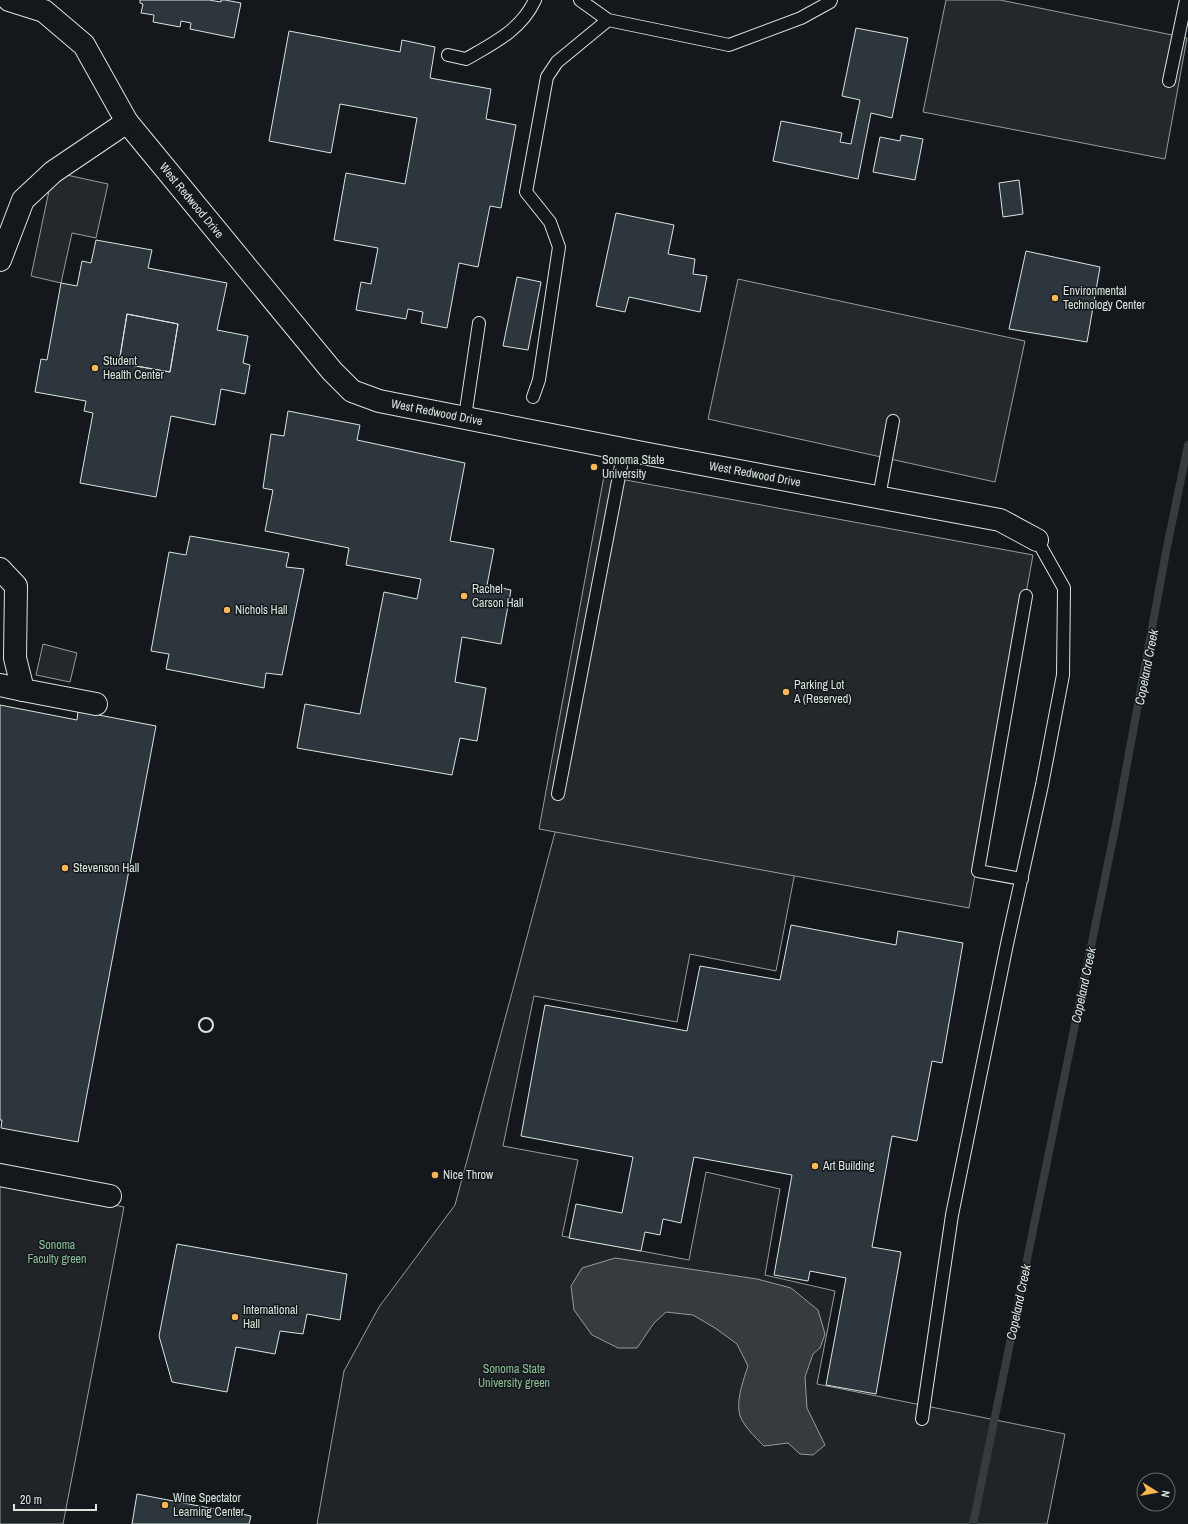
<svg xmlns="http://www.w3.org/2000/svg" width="1188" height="1524" font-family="'Archivo Narrow',sans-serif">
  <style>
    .green { fill: #202428; stroke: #939e99 }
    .parking { fill: #24282b; stroke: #939e99 }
    .water { fill: #363b3e; stroke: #939e99 }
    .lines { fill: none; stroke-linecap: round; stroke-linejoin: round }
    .stream { stroke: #363b3e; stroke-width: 8 }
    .building { fill: #2c363c; stroke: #d8e6dc; fill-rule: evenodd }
    .lane-casing { stroke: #d8e6dc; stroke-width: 14 }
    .street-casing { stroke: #d8e6dc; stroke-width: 24 }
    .lane { stroke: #14181c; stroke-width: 12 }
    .street { stroke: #14181c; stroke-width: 22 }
    .wall { stroke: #d8e6dc; stroke-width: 2 }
    .poi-dot { fill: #ffb74d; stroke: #14181c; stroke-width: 1.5 }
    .labels { text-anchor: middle; stroke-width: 3; stroke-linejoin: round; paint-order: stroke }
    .street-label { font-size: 12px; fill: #d8e6dc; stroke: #14181c }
    .poi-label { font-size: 12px; fill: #d8e6dc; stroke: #14181c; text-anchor: start }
    .park-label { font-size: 12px; fill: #8ac095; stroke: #14181c }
    .water-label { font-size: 13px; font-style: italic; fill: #d8e6dc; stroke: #14181c }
  </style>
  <rect width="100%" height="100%" fill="#14181c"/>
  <!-- green -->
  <path class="green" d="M 557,825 L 796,867 L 776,971 L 690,954 L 677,1022 L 534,996 L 503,1146 L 578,1160 L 562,1236 L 689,1260 L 706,1172 L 780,1189 L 765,1275 L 835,1291 L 817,1384 L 1065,1434 L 1047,1524 L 317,1524 L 344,1371 L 379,1307 L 455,1205 Z
    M 0,1183 L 124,1207 L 63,1524 L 0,1524 Z"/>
  <!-- parking -->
  <path class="parking" d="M 946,0 L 1000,0 L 1187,38 L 1165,159 L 923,112 Z
    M 53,172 L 108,184 L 96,238 L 72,233 L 61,283 L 31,276 Z
    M 738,279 L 1025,341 L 995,482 L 708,419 Z
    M 604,476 L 1033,555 L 969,908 L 539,829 Z
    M 43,644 L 77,653 L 70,682 L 36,675 Z"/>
  <!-- water -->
  <path class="water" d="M 615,1258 L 757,1279 L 791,1288 L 818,1310 L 825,1334 L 820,1348 L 813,1354 L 805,1377 L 807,1408 L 825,1445 L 813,1455 L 800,1454 L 788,1443 L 764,1446 C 755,1437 740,1423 739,1411 C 737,1397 744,1378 748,1366 L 737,1344 L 715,1328 L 693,1315 L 666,1312 L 654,1323 L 637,1348 L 618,1348 L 592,1335 L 574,1310 L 571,1286 L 582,1268 Z"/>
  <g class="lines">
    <!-- stream -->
    <path class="stream" d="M 973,1524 L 1116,824 L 1166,552 L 1188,445"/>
  </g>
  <!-- building -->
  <path class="building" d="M 140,0 L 209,0 L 221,2 L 221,0 L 225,0 L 241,3 L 234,38 L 190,29 L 191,23 L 181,21 L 180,27 L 153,22 L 154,15 L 141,13 L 143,4 L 140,3 Z
    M 856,28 L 908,38 L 892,118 L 871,113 L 858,179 L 773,161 L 781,121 L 842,133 L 840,142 L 851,144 L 860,100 L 842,96 Z
    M 289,31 L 400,52 L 402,40 L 435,47 L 430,78 L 491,89 L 486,119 L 516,125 L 501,208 L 490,206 L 478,267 L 459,263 L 447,328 L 421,323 L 423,312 L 408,309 L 406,319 L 356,310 L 361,282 L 371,284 L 378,248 L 334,240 L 346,173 L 405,184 L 417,118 L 340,104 L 331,153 L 269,141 Z
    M 901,135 L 923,139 L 915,180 L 873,172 L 880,137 L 900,141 Z
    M 1019,180 L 1023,214 L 1003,217 L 999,183 Z
    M 616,213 L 674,225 L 668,254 L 695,259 L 693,274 L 707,276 L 700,312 L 629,297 L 625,312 L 596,306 Z
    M 96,240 L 152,250 L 148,268 L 227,283 L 217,330 L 248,336 L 243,363 L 250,365 L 245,394 L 221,389 L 215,425 L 171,416 L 156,497 L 80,483 L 93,413 L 84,411 L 86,401 L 35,392 L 41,359 L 47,360 L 61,283 L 77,286 L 82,261 L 91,263 ZM 127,314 L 178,324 L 170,372 L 119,363 Z
    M 1026,251 L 1100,267 L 1087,342 L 1009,329 Z
    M 517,277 L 541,282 L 528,350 L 503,346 Z
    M 127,314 L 178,324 L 170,372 L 119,363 Z
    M 288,411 L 360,425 L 357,440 L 465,463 L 450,541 L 494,549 L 487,585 L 511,590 L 501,644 L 462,637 L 455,682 L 486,688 L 477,741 L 460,738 L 452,775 L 297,748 L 305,704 L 360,714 L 384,592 L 417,599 L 421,579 L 346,565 L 349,548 L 265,531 L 273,490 L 263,488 L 271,434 L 284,436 Z
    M 190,536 L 289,553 L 286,567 L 304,569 L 282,675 L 266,673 L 264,688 L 166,669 L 169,654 L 151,651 L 169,552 L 186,555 Z
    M 0,705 L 77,720 L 78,711 L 156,726 L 78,1142 L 1,1128 L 2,1120 L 0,1120 Z
    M 791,925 L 896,945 L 898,931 L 963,943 L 942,1063 L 932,1061 L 917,1141 L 892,1136 L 872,1247 L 901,1252 L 876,1394 L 826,1385 L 846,1278 L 810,1271 L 808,1281 L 774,1275 L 792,1175 L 694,1157 L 681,1223 L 663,1219 L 660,1235 L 645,1232 L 641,1251 L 569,1238 L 576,1204 L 622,1213 L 633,1157 L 521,1136 L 545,1005 L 687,1031 L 700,966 L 780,980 Z
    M 177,1244 L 347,1274 L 340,1320 L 307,1314 L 303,1334 L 280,1331 L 275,1354 L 236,1347 L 227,1392 L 172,1382 L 159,1336 Z
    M 137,1494 L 251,1516 L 249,1524 L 132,1524 Z"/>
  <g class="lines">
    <defs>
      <path id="lane" d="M 580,0 L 608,20 L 729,45 L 801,18 L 830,2 L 831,0
        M 448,55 L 466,59 C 494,43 521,30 535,0
        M 1169,81 L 1186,0
        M 533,397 L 539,380 L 559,247 L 550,222 L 526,192 L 547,77 L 557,62 L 608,20
        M 465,417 L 479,323
        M 879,497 L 893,421
        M 558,794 L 624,450
        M 1022,879 L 978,871 L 1026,596
        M 922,1419 L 952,1215 L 1007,944 L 1042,785 L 1063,675 L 1064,588 L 1037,540"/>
      <g id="street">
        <path id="s1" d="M 9,0 L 44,11 L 84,45 L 127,122 L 332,371 L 352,391 L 379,401 L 648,454 L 1000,520 L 1037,540"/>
        <path d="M 0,260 L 23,200 L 53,172 L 127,122"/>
        <path d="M 0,569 L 16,586 L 15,658 L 23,690 L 96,704"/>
        <path d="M 0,685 L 23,690"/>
        <path d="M 0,1175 L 110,1196"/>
      </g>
    </defs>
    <!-- lane casing -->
    <use href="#lane" class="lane-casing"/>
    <!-- street casing -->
    <use href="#street" class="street-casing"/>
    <!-- lane -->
    <use href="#lane" class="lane"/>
    <!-- street -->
    <use href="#street" class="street"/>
    <!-- wall -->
    <path class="wall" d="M199 1025a7 7 0 1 1 14 0a7 7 0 1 1-14 0Z"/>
  </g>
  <!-- markers -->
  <g class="poi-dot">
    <circle cx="1055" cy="298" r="4"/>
    <circle cx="95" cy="368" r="4"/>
    <circle cx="594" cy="467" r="4"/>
    <circle cx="464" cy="596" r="4"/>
    <circle cx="227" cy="610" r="4"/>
    <circle cx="786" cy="692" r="4"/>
    <circle cx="65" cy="868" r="4"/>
    <circle cx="815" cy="1166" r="4"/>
    <circle cx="435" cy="1175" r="4"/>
    <circle cx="235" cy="1317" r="4"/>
    <circle cx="165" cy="1505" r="4"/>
  </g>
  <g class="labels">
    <!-- street labels -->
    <g class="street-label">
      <text dy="4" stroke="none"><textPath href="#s1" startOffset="279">West Redwood Drive</textPath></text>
      <text dy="4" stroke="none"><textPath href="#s1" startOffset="616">West Redwood Drive</textPath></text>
      <text dy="4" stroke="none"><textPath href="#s1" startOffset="940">West Redwood Drive</textPath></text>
    </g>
    <!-- poi labels -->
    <g class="poi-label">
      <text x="1063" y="295">Environmental<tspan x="1063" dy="14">Technology Center</tspan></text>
      <text x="103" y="365">Student<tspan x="103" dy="14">Health Center</tspan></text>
      <text x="602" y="464">Sonoma State<tspan x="602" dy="14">University</tspan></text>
      <text x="472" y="593">Rachel<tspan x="472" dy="14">Carson Hall</tspan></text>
      <text x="235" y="614">Nichols Hall</text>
      <text x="794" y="689">Parking Lot<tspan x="794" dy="14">A (Reserved)</tspan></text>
      <text x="73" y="872">Stevenson Hall</text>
      <text x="823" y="1170">Art Building</text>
      <text x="443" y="1179">Nice Throw</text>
      <text x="243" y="1314">International<tspan x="243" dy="14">Hall</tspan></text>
      <text x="173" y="1502">Wine Spectator<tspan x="173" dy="14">Learning Center</tspan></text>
    </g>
    <!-- park labels -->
    <g class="park-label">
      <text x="57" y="1249">Sonoma<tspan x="57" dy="14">Faculty green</tspan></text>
      <text x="514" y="1373">Sonoma State<tspan x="514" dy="14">University green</tspan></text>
    </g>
    <!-- water labels -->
    <g class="water-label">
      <text transform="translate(1146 667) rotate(-79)" y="5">Copeland Creek</text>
      <text transform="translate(1083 985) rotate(-78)" y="5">Copeland Creek</text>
      <text transform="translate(1018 1302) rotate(-78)" y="5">Copeland Creek</text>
    </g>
  </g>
  <!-- north arrow -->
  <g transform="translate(1156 1492) rotate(101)"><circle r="19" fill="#14181c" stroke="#626a69"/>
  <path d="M0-3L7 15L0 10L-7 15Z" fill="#ffb74d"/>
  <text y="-6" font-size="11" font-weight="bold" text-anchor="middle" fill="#d8e6dc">N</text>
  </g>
  <!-- scale -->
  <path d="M14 1504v6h82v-6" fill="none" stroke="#d8e6dc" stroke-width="2"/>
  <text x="20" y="1504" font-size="12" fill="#d8e6dc" stroke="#14181c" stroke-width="3" paint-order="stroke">20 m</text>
</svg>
